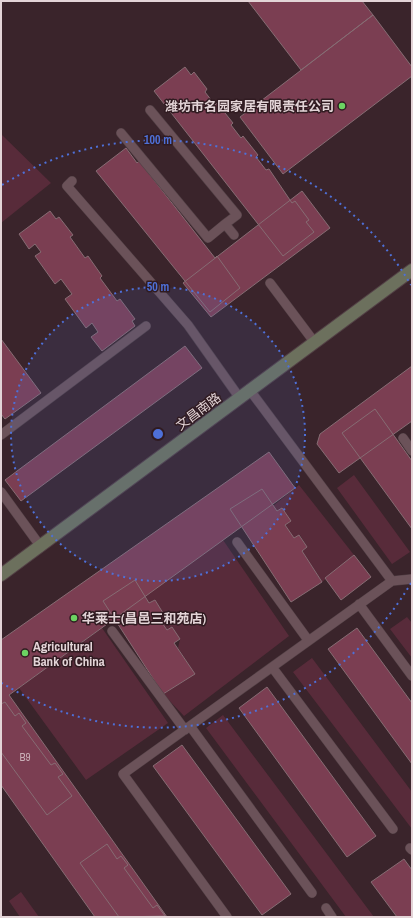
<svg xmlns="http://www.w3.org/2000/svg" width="413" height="918" font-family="'Archivo Narrow','Noto Sans SC',sans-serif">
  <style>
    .green { fill: #582b3a }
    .building { fill: #7b3e52; stroke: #866c73 }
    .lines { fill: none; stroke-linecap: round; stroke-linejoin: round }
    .lane-casing { stroke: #534146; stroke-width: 10 }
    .secondary-casing { stroke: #534146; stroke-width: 14 }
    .lane { stroke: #6b5259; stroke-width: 9 }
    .secondary { stroke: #6c705d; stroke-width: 12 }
    .ring { fill: none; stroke: #4e70d8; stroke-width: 2; stroke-dasharray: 2 4 }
    .poi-dot { fill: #6cd362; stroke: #301b21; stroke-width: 1.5 }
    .labels { text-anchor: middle; stroke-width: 3; stroke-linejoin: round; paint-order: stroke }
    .number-label { font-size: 11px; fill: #c9aeb6 }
    .poi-label { font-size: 13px; font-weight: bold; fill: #e3d4d7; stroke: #301b21; text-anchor: start }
    .street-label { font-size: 13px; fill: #e3d4d7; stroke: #301b21 }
    .centre { fill: #4e70d8; stroke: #301b21; stroke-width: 2 }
    .ring-label { font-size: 12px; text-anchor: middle; font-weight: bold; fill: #4e70d8; stroke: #301b21; stroke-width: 3; stroke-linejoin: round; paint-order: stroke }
  </style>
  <rect width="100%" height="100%" fill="#3a242b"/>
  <!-- green -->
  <path class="green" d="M 1,134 L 51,183 L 1,223 Z
    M 354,475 L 410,552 L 392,564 L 337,488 Z
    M 299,485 L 354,555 L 322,582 L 302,551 L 307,547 L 300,535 L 294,538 L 285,525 L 290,521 L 282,508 L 277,511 L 273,506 Z
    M 223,540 L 289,636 L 184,716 L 163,694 L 195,674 L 178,648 L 180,639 L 167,630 L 158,617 L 163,613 L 155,600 L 149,603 L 144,595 Z
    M 407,617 L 412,623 L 412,658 L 390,629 Z
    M 102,628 L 168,723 L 86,780 L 19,688 Z
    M 312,658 L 412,792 L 412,829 L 293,672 Z
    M 223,715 L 374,917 L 346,917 L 206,728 Z
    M 21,892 L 39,917 L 20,917 L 9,901 Z"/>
  <!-- building -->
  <path class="building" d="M 248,1 L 362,1 L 373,15 L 301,70 Z
    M 373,15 L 412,67 L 412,76 L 283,174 L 240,117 Z
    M 185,67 L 191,75 L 194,72 L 207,89 L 205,92 L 215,105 L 217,103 L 233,123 L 231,125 L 241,138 L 243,136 L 258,155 L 256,157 L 266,170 L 269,169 L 292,203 L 295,201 L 309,220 L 306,222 L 314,232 L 283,256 L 154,91 Z
    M 126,148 L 137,163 L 139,161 L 215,258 L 217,256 L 240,288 L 210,312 L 96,171 Z
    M 302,191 L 330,228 L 211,317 L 183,283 Z
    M 50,211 L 56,219 L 59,217 L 73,235 L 70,237 L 85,258 L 88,256 L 102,276 L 100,278 L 117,301 L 120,299 L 135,319 L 132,321 L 135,326 L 102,351 L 91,337 L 98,332 L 92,323 L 86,328 L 65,299 L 72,294 L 61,279 L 55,284 L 35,256 L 41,252 L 35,244 L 29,249 L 19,234 Z
    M 1,339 L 41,393 L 5,419 L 1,414 Z
    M 185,346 L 202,368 L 21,501 L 5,480 Z
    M 412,366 L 412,421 L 339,473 L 317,444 L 320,434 Z
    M 375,409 L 412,461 L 412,529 L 342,433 Z
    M 269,452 L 295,488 L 9,695 L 167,917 L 95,917 L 1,785 L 1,640 Z
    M 262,489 L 277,511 L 282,508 L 291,521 L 285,525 L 294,538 L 299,535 L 307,547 L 302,551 L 322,582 L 291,602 L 230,509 Z
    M 354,555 L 371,577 L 341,600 L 325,578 Z
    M 135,580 L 149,603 L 155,600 L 163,613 L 158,617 L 167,630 L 172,627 L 180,639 L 174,643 L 195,674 L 163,694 L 103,601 Z
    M 357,628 L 412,703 L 412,764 L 328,649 Z
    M 267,687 L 376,836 L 347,857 L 239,708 Z
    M 5,702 L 15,716 L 19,713 L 26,723 L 22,726 L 51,765 L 55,763 L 63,774 L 58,777 L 72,796 L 47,815 L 1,752 L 1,704 Z
    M 182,745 L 291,894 L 262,915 L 153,766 Z
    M 107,844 L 117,859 L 121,856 L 128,865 L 124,868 L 153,908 L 157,905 L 165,916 L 119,917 L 80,863 Z
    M 404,859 L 412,870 L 412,917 L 397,917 L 371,882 Z"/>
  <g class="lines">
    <defs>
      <path id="lane" d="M 150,110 L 237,215 L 225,224
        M 121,133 L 208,238 L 225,224 L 234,235
        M 72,181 L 67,186 L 188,325 L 239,397
        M 270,283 L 315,343
        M 1,435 L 146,326
        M 403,438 L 412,451
        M 1,492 L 41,547
        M 237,542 L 308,640
        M 392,581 L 412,579
        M 359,604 L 412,676
        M 112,631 L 185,730
        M 272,667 L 393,829
        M 190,726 L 312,893
        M 410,848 L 412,850
        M 326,908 L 332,917
        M 227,917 L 123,774 L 392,581 L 249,389"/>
      <path id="secondary" d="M 1,575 L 412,270"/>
    </defs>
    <!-- lane casing -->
    <use href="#lane" class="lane-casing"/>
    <!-- secondary casing -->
    <use href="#secondary" class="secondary-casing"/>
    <!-- lane -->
    <use href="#lane" class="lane"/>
    <!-- secondary -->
    <use href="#secondary" class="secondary"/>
  </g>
  <!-- distance rings -->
  <circle cx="158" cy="434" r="147" fill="#4e70d8" fill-opacity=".12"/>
  <g class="ring">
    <circle cx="158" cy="434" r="147"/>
    <path d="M411 583A294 294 0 0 1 2 683M2 185A294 294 0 0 1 411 285"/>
  </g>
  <!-- markers -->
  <g class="poi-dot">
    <circle cx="342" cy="106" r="4"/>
    <circle cx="74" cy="618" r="4"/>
    <circle cx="25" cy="653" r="4"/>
  </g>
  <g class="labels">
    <!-- number labels -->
    <g class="number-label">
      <text x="25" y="761">B9</text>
    </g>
    <!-- poi labels -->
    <g class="poi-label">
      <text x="334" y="111" text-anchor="end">潍坊市名园家居有限责任公司</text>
      <text x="82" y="623">华莱士(昌邑三和苑店)</text>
      <text x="33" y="651">Agricultural<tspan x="33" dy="15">Bank of China</tspan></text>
    </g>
    <!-- street labels -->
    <g class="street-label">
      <text transform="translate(198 411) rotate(-37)" y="5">文昌南路</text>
    </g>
  </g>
  <circle cx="158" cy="434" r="6" class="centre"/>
  <g class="ring-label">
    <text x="158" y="144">100 m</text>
    <text x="158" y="291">50 m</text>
  </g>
  <!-- border -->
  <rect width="413" height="918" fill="none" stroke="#e3d4d7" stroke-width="4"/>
</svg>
